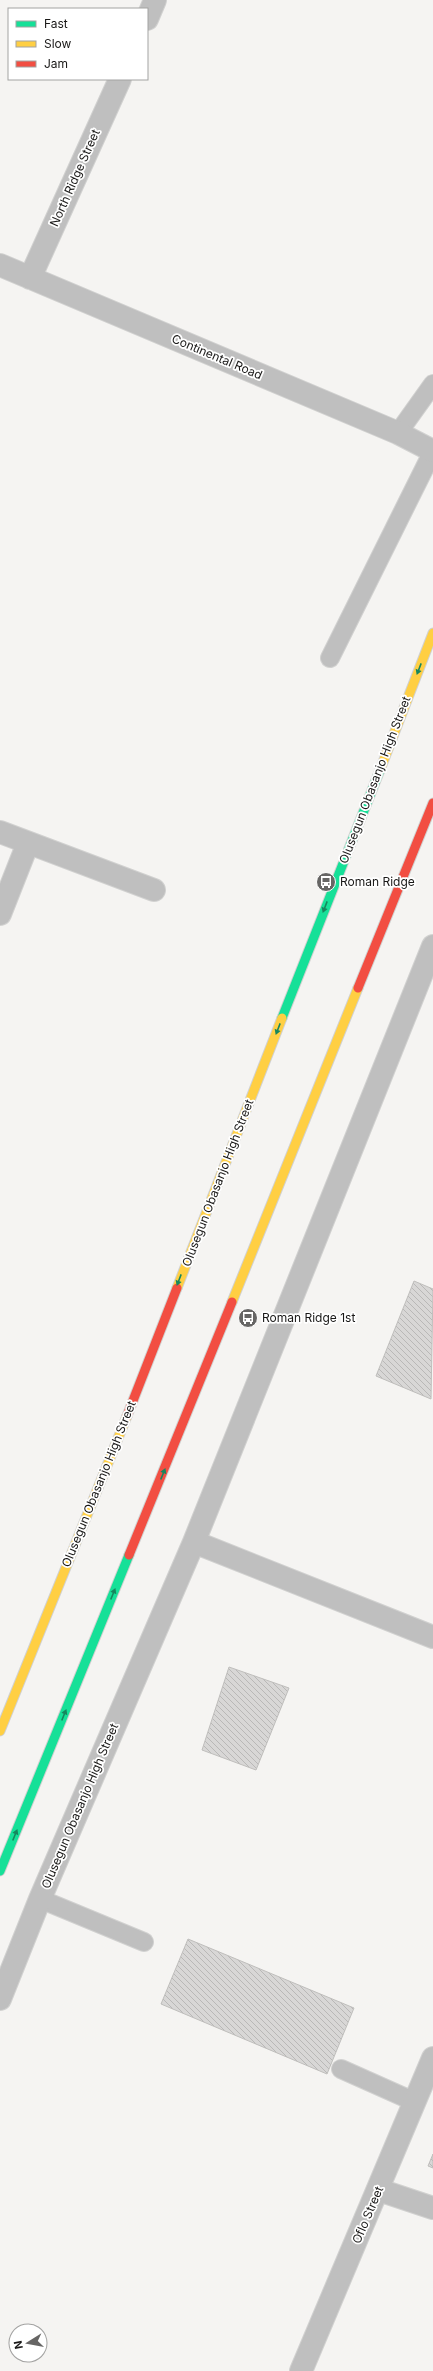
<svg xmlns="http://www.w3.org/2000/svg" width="433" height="2371" font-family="Inter,sans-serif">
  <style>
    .building { fill: url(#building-back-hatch); stroke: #bfbebc }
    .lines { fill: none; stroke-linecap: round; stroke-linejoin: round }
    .lane-casing { stroke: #d1d1d0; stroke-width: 20 }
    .street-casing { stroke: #d1d1d0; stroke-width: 24 }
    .fast-casing { stroke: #d1d1d0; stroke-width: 11 }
    .slow-casing { stroke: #d1d1d0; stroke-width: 11 }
    .jam-casing { stroke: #d1d1d0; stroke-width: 11 }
    .lane { stroke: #bfbfbf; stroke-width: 18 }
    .street { stroke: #bfbfbf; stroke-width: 22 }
    .fast { stroke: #16e098; stroke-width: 9 }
    .slow { stroke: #ffcf43; stroke-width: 9 }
    .jam { stroke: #f24e42; stroke-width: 9 }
    .oneway { fill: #17865e }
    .labels { text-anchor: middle; stroke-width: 3.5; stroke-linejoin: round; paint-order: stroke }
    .street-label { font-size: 12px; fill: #191817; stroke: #fff }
    .poi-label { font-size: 12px; fill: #191817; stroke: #fff; text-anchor: start }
  </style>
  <defs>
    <pattern id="building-back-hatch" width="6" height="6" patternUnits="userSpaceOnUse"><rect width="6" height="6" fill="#d8d7d6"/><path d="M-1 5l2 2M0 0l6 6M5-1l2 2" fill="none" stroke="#b9b8b7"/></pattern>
  </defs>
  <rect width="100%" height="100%" fill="#f5f4f2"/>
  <!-- building -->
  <path class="building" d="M 414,1281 L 433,1289 L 431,1399 L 376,1376 Z
    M 229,1667 L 289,1688 L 256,1770 L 202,1750 Z
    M 188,1939 L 354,2008 L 327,2074 L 161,2004 Z
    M 433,2154 L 433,2168 L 428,2166 Z"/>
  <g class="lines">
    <defs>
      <path id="lane" d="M 398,433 L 433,384
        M 330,658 L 433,451
        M 40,1899 L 144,1942
        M 341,2069 L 415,2102"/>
      <path id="street" d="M 147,19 L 155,0
        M 0,265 L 398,433 L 433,451
        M 30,278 L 120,79
        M 0,832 L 154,890
        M 0,914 L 28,843
        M 194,1542 L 433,1637
        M 0,1999 L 40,1899 L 194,1542 L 433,946
        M 379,2190 L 433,2208
        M 301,2371 L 433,2058"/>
      <path id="fast" d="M 282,1018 L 380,770
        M 0,1871 L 129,1555"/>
      <path id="slow" d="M 380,770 L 433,633
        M 177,1288 L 282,1018
        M 232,1302 L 358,988
        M 0,1731 L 127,1416"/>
      <path id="jam" d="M 358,988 L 433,803
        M 127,1416 L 177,1288
        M 129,1555 L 232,1302"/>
    </defs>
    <!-- lane casing -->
    <use href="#lane" class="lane-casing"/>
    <!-- street casing -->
    <use href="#street" class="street-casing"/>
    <!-- fast casing -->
    <use href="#fast" class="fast-casing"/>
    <!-- slow casing -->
    <use href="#slow" class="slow-casing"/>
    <!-- jam casing -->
    <use href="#jam" class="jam-casing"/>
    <!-- lane -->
    <use href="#lane" class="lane"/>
    <!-- street -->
    <use href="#street" class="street"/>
    <!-- fast -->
    <use href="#fast" class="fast"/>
    <!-- slow -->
    <use href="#slow" class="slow"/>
    <!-- jam -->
    <use href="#jam" class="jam"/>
  </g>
  <!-- one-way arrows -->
  <defs><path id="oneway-solid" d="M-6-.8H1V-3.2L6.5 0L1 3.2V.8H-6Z"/></defs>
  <g class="oneway">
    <use href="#oneway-solid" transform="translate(419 669) rotate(111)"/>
    <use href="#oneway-solid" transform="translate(325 907) rotate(111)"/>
    <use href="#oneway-solid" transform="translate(278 1029) rotate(111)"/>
    <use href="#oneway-solid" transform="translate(179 1280) rotate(111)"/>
    <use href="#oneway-solid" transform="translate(163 1474) rotate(-68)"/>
    <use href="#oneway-solid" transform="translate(113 1594) rotate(-68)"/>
    <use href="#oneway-solid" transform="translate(64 1715) rotate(-68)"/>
    <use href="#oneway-solid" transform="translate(15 1835) rotate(-68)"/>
  </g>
  <!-- icons -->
  <defs>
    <symbol id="bus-disc" viewBox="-11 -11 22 22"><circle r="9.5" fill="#666564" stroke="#fff"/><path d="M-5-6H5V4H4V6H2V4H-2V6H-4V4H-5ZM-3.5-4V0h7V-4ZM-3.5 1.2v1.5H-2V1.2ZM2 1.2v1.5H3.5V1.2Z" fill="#fff"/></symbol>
  </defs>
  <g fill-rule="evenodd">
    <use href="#bus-disc" x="315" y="871" width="22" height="22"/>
    <use href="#bus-disc" x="237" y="1307" width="22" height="22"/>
  </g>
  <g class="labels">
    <!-- street labels -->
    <g class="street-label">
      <text transform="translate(75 178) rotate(-66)" y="4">North Ridge Street</text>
      <text transform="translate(217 357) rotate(23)" y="4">Continental Road</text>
      <text transform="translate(375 780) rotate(-69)" y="4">Olusegun Obasanjo High Street</text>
      <text transform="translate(218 1183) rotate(-69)" y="4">Olusegun Obasanjo High Street</text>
      <text transform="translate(99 1484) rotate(-68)" y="4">Olusegun Obasanjo High Street</text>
      <text transform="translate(80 1806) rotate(-67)" y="4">Olusegun Obasanjo High Street</text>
      <text transform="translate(368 2215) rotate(-67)" y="4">Oflo Street</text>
    </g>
    <!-- poi labels -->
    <g class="poi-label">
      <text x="340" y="886">Roman Ridge</text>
      <text x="262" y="1322">Roman Ridge 1st</text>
    </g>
  </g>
  <!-- legend -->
  <rect x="8" y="8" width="140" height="72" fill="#ffffff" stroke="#a3a3a2"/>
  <rect x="16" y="21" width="20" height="6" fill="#16e098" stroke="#a3a3a2"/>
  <text x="44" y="28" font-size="12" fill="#191817">Fast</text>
  <rect x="16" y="41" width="20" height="6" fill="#ffcf43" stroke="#a3a3a2"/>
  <text x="44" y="48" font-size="12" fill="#191817">Slow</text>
  <rect x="16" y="61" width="20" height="6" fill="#f24e42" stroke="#a3a3a2"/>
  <text x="44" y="68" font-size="12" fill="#191817">Jam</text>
  <!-- north arrow -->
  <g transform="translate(28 2343) rotate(259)"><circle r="19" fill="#ffffff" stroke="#a3a3a2"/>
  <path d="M0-3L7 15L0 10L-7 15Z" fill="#666564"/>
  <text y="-6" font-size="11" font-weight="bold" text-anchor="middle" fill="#191817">N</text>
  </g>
</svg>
